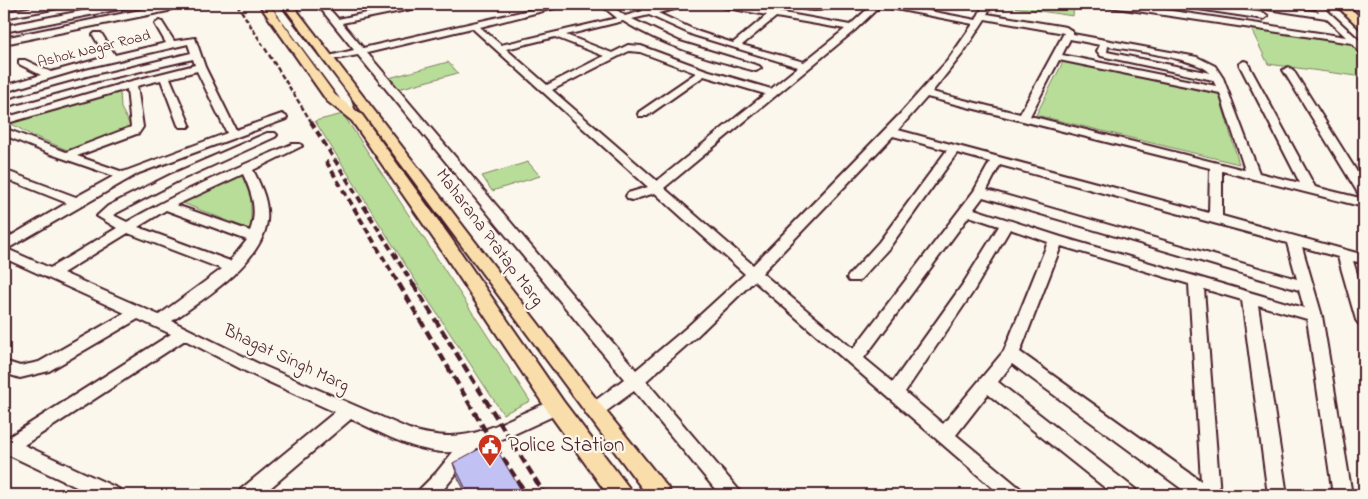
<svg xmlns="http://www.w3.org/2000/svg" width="1368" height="499" font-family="'Indie Flower',sans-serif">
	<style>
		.green { fill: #b7dd98; stroke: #807e62 }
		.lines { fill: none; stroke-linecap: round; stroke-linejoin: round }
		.minor-casing { stroke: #4a1f2b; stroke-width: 4 }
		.major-casing { stroke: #4a1f2b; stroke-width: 4 }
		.minor { fill: #fbf7ec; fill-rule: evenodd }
		.major { fill: #f9deab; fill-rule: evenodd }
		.rail-far2 { stroke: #4a1f2b; stroke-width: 2.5; stroke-dasharray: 5 2.5; stroke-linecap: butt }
		.rail-far1 { stroke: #4a1f2b; stroke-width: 4; stroke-dasharray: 7 4; stroke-linecap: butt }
		.rail { stroke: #4a1f2b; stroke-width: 4.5; stroke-dasharray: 9 4.5; stroke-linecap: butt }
		.wall { fill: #a7a6d2; stroke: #4a1f2b }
		.building { fill: #c2c1f4; stroke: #4a1f2b }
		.labels { text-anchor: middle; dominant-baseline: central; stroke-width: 4.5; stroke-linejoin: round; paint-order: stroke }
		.far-street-label { font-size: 15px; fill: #4a1f2b; stroke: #fbf7ec }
		.street-label { font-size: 18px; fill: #4a1f2b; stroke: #fbf7ec }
		.near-poi-label { font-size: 21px; fill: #4a1f2b; stroke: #fbf7ec; text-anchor: start }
	</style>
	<rect width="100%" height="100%" fill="#fbf7ec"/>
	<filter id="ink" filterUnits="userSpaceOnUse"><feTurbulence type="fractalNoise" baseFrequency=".02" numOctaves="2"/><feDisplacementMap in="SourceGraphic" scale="10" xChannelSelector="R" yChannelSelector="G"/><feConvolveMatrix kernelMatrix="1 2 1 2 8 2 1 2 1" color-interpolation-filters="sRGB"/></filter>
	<g filter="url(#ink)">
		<path class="green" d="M1000 4H1074L1073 16 1000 5Z
			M1251 29 1355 42 1364 55V77L1268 64Z
			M448 62 458 73 398 89 389 78Z
			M1063 62 1219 94 1239 164 1036 115Z
			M120 91 121 108 132 129 72 152 29 134 10 123Z
			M343 114 530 401 503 414 415 280 315 121Z
			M528 162 540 176 492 191 482 176Z
			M241 173 251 198V230L180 202Z"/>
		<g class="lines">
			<defs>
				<path id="minor" d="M51 4H68L64 7 4 18V12Z
					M118 4H134L130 7 4 32V26Z
					M169 4H178L168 11 4 44V38Z
					M270 4H278L350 98 355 111 354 113H346L341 100Z
					M317 4H325L338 19 410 4H425L421 7 342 23 363 48 556 4H570L480 27 501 45 617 18 600 4H609L625 16 643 11 633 4H642L652 9 675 4H689L688 6 658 13 699 32 733 43 767 15 722 7 718 4H734L850 25 873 4H893L976 20 984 4H992L987 14 1066 27 1072 31 1073 34 1197 57 1215 66 1223 78 1259 173 1300 183 1239 64 1244 61 1247 62 1315 187 1364 199V207L1222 171V216L1364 255V263L1353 261 1364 296V325L1359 324 1356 320 1338 257 1302 247 1322 316 1352 495H1333L1307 319 1258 305 1287 495H1268L1242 300 1204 289 1220 495H1190L1012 364 998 382 1135 489 1138 495H1114L988 394 956 435 1021 489 1024 495H1001L754 281 697 336 646 381 738 489 741 495H720L634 391 600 416 594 418 588 416 585 411 588 406 624 379 358 55 325 61V57L354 50ZM880 6 973 24 948 60 900 114 753 265 664 188 855 30ZM649 15 693 35 798 67 771 89 706 70 641 46 628 45 612 53 566 35 623 21C663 46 710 59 756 71L761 68 759 66 680 42 632 19ZM776 17 845 29 804 62 742 45ZM985 19 1064 33 1020 114 932 92 963 53ZM472 28 648 187 628 193 626 196 628 199 632 200 655 193 745 274 686 328 636 370 367 53ZM555 37 604 56 547 85 506 49ZM1070 39 1100 45 1097 51 1101 56 1213 80 1216 86 1062 55ZM1108 46C1127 50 1202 59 1210 73L1107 52ZM629 51 640 52 696 73 639 112 638 114 639 116H647L704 76 765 94 657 181 552 90ZM1059 60 1220 93 1245 170 1030 116ZM927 97 1210 168 1209 213 898 130ZM893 136 947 150 879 242 849 275 847 278 849 281H859L889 248 957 153 990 162 974 191 853 349 762 273ZM1000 165 1287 243 1297 279 987 190ZM983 197 1299 290 1304 308 1061 237 974 209ZM969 216 999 226 963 284 893 382 864 358ZM1010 229 1048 242 1004 351 943 424 905 392 973 292ZM1061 246 1189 284 1201 481 1020 352Z
					M793 4H833C824 13 803 11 793 4Z
					M1106 4H1125L1346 37 1326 18 1254 7 1250 4H1269L1319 12 1311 4H1320L1358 39 1364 46V55L1361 54 1352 43 1110 7Z
					M1181 4H1200L1264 13 1268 16 1264 19 1185 7Z
					M159 21 162 22 174 41 195 38 205 67 236 130 282 114 287 117 286 119 139 173 7 249 50 268 117 228 97 216 108 206 170 175 267 133H275L277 135 275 137 178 181 113 215 127 222C180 191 236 168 292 144H300L302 146 253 170C261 186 269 202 267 221 262 262 204 299 172 321L259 364 409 429C475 450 498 419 556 400L562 402 565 407 562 412 510 436 477 448 439 495H417L420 489 436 473 453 452C417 454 382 433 351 419L262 495H239L241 489 335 412 247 372 185 340 24 445 119 489 121 495H93L9 455 4 457V437L7 438 171 334 138 319 49 371 20 378 4 373V361L20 366 39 362 125 313 4 258V240L67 203 4 178V170L76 197 114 176 45 152 4 135V128L66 152 131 127 127 89 4 124V118L128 82 195 65 193 59 98 81 4 107V101L91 77 191 53 188 44 85 68 4 92V86L41 75 19 64V60H25L51 72 106 57 93 35 95 33H101L115 55 166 43 155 24ZM197 71 227 133 123 172 77 156 139 133 143 127 137 86 161 80 178 125 180 127H188L190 125 170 78ZM243 174C252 193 258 211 250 231L176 205ZM166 210 247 240 230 261 138 227ZM128 233 222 269 159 315 63 273Z
					M1288 67 1293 70 1364 183V197L1358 193 1283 70Z"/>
				<path id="major" d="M259 4H269L335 95 362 115 450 237 563 401 629 488 632 495H608L549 413 438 245 352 121 327 101Z
					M282 4H292L601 405 668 488 671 495H647Z
					M1335 4H1346L1364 21V29L1360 28Z"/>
			</defs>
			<use href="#minor" class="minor-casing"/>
			<use href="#major" class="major-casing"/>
			<use href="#minor" class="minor"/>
			<use href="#major" class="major"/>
			<path class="rail-far2" d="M237 4 312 123"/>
			<path class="rail-far1" d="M311 122 414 286
				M326 161 400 286"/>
			<path class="rail" d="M399 284 489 437 527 495
				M413 284 545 495"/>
		</g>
		<path class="wall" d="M453 463 524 495H467L458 478Z"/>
		<path class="building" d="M492 442 524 495H469L453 463Z"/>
	</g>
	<defs>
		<symbol id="civic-pin" viewBox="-11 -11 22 30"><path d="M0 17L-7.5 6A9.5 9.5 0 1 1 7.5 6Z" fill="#c8321e" stroke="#fbf7ec"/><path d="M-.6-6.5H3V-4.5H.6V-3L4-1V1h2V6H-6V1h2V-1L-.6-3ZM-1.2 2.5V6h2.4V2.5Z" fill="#fff"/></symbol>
	</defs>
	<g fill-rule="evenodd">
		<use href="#civic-pin" x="476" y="432" width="28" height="38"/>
	</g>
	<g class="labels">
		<g class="far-street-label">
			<text transform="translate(94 49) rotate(-14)">Ashok Nagar Road</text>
		</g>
		<g class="street-label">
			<text transform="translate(489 238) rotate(53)">Maharana Pratap Marg</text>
			<text transform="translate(286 359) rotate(25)">Bhagat Singh Marg</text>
		</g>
		<g class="near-poi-label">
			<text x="508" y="446">Police Station</text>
		</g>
	</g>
	<rect width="1368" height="499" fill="none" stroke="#fbf7ec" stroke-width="20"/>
	<rect x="10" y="10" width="1348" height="479" fill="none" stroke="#4a1f2b" stroke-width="2" filter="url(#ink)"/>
</svg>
